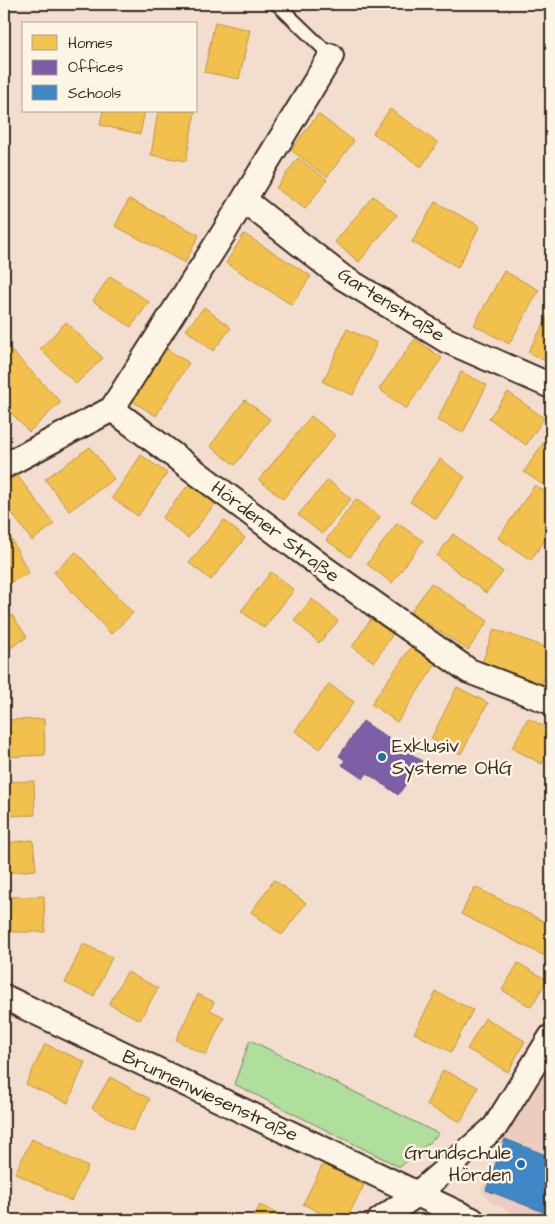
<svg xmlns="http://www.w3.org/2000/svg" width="555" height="1224" font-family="'Architects Daughter',sans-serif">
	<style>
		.built { fill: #edccc0 }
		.green { fill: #afde9d; stroke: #75845e }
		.homes { fill: #f2c14e; stroke: #bb9440 }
		.offices { fill: #7b5ea7; stroke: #684e7e }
		.schools { fill: #3f88c5; stroke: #3e6c93 }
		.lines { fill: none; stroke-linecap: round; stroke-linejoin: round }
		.lane-casing { stroke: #3b2a1e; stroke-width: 16 }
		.street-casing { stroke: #3b2a1e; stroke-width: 28 }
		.lane { stroke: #fcf5e5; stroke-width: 12 }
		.street { stroke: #fcf5e5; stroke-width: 24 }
		.poi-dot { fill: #1f6fb2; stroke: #fcf5e5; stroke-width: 2 }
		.labels { text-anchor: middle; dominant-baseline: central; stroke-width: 5; stroke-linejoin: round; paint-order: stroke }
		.street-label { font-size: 19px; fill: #3b2a1e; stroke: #fcf5e5 }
		.poi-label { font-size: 19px; fill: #3b2a1e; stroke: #fcf5e5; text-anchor: start }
	</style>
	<rect width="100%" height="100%" fill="#f3ddcf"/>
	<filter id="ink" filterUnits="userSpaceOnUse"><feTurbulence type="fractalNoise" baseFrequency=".02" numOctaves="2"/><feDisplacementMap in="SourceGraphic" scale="10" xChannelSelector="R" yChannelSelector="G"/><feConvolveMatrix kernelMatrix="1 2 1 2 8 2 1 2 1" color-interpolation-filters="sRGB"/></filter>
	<g filter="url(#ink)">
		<path class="built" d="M551 1055V1220H528L492 1203 481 1190 501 1137Z"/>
		<path class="green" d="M250 1040 439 1134 400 1167 234 1084Z"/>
		<path class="homes" d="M215 22 250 30 239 79 204 72Z
			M390 109 438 143 421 167 373 133Z
			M103 111H145L140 134 100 125Z
			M158 111H195L186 161 151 155Z
			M318 114 354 141 327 177 291 150Z
			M298 158 327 180 305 209 276 188Z
			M373 196 397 215 359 262 335 242Z
			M129 199 199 235 185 263 115 226Z
			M435 202 480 226 458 267 412 242Z
			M244 234 311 276 292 305 226 263Z
			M504 271 539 290 509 344 474 325Z
			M110 276 149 302 131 327 93 301Z
			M204 307 231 328 213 351 186 330Z
			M551 311V364L528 352Z
			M66 322 103 358 76 384 40 349Z
			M347 329 377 343 353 395 323 382Z
			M415 339 442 358 406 409 379 389Z
			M5 344 61 402 29 432 4 405Z
			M165 348 189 363 156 416 132 401Z
			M461 372 487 385 463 433 437 420Z
			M508 392 544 418 526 445 489 418Z
			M245 400 270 419 235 465 210 446Z
			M311 416 335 435 283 499 259 480Z
			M551 431V479L546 487 524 472Z
			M90 447 114 479 69 511 45 479Z
			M141 455 167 473 138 516 112 498Z
			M440 459 465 477 436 519 410 502Z
			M17 475 54 524 32 541 4 502V485Z
			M328 480 351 499 322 534 298 515Z
			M189 484 215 504 188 538 162 518Z
			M535 485 551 496V531L531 560 498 538Z
			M356 499 380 517 350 557 326 540Z
			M224 520 245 538 211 580 189 563Z
			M397 523 423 541 392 583 367 564Z
			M4 525 29 573 4 586Z
			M453 534 503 572 486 593 437 556Z
			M76 552 133 613 111 634 54 572Z
			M271 572 294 590 264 628 241 611Z
			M431 583 488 621 468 650 411 612Z
			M312 599 338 621 319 643 294 620Z
			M12 615 27 637 9 649 4 640V620Z
			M371 619 393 634 374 662 352 647Z
			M494 629 551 649V657L542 684 482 663Z
			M411 647 436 664 397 722 371 704Z
			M329 684 354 702 320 749 295 731Z
			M457 687 488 703 461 754 431 739Z
			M528 718 551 730V746L542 764 512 748Z
			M44 719 45 755 4 757V720Z
			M34 781 35 815 4 816V782Z
			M33 840 36 870 4 873V843Z
			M274 880 306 903 282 935 251 912Z
			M475 887 551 925V959L461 914Z
			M44 896 45 932H11L10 897Z
			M83 944 112 957 94 996 65 983Z
			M518 963 547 980 531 1007 502 990Z
			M127 972 158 988 140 1020 109 1004Z
			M436 992 473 1010 451 1052 414 1033Z
			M198 994 214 1002 210 1010 224 1017 206 1055 176 1040Z
			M485 1018 525 1041 508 1072 467 1049Z
			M45 1044 85 1062 68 1103 26 1084Z
			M443 1070 478 1087 461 1122 426 1105Z
			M110 1077 150 1099 132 1131 92 1108Z
			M32 1139 88 1167 71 1201 15 1173Z
			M323 1164 364 1185 346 1220H334L303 1204Z
			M260 1205 292 1220H252Z"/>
		<path class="offices" d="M363 721 422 761 398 795 367 773 363 779 342 765 345 760 339 756Z"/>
		<path class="schools" d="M505 1139 551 1157V1215L486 1190Z"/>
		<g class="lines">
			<defs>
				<path id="lane" d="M277 4 331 56"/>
				<path id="street" d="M244 200 342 277 446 340 551 386
					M112 409 223 234 331 56
					M4 466 112 409 325 569 469 671 551 702
					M4 997 472 1220
					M380 1220 417 1194 495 1127 551 1037"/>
			</defs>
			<use href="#lane" class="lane-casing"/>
			<use href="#street" class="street-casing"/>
			<use href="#lane" class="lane"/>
			<use href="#street" class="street"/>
		</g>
	</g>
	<g class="poi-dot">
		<circle cx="382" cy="757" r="5"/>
		<circle cx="521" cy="1164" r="5"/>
	</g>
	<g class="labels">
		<g class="street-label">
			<text transform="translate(391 305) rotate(32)">Gartenstraße</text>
			<text transform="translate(275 532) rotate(37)">Hördener Straße</text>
			<text transform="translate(210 1096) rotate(25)">Brunnenwiesenstraße</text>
		</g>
		<g class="poi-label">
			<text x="392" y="746">Exklusiv<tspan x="392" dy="22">Systeme OHG</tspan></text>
			<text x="511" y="1153" text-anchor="end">Grundschule<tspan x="511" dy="22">Hörden</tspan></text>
		</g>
	</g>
	<rect width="555" height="1224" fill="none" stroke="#fcf5e5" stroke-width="20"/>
	<rect x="10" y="10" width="535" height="1204" fill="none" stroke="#3b2a1e" stroke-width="2" filter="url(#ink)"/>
	<rect x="22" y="22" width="175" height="90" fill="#fcf5e5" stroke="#afa495"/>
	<rect x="32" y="35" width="25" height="15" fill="#f2c14e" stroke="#afa495"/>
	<text x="68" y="48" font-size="15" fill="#3b2a1e">Homes</text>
	<rect x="32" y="60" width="25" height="15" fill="#7b5ea7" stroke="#afa495"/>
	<text x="68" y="72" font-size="15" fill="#3b2a1e">Offices</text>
	<rect x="32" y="85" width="25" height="15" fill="#3f88c5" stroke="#afa495"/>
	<text x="68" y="98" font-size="15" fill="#3b2a1e">Schools</text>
</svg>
